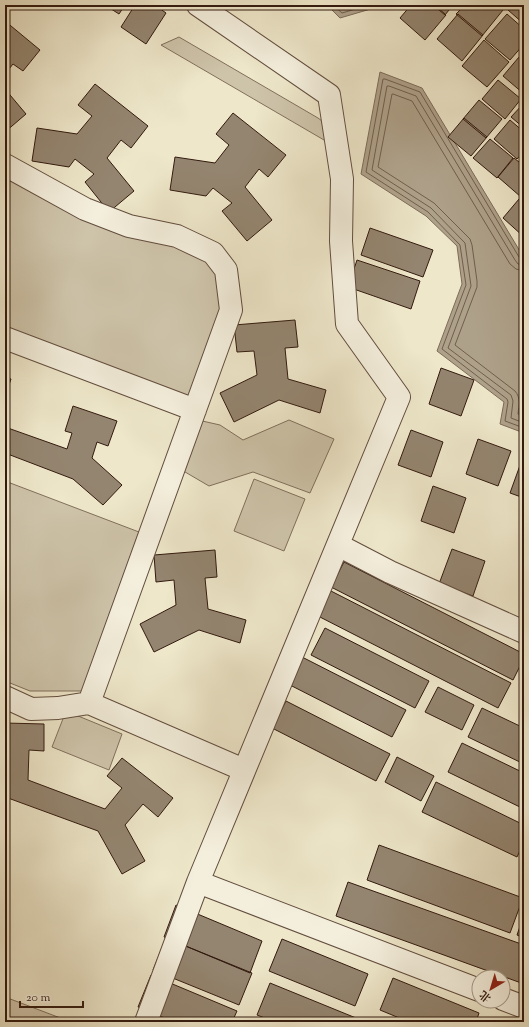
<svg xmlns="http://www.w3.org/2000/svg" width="529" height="1027" font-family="'Sorts Mill Goudy','Noto Serif SC',serif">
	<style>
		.green { fill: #cec4aa; stroke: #806f5c }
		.water { fill: #aea18a; stroke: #7d6b59 }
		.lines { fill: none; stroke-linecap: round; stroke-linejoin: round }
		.shore { stroke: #705e4c; stroke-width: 1 }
		.building { fill: #948570; stroke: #331a0f }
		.minor-casing { stroke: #624d3e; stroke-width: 24 }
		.minor { stroke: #f4efdd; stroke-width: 22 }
	</style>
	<rect width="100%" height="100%" fill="#eee7ca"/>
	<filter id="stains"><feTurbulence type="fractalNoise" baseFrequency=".005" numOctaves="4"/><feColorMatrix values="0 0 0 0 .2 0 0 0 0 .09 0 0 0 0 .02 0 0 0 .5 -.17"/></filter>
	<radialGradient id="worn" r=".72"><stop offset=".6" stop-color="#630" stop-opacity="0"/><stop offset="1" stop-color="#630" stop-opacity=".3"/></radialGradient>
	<path class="green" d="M179 37 318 118 326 124 329 132 324 140 161 45Z
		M5 174 195 252 214 264 225 308 190 401 5 329Z
		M198 420 220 425 243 440 289 420 334 439 310 493 253 472 209 486 180 469Z
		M254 479 305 499 284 551 234 531Z
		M5 481 139 532 82 691H30L5 681Z
		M66 711 122 734 109 770 52 747Z
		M5 997 71 1022H5Z"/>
	<path class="water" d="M327 5H374V8L340 18Z
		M380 72 422 88 524 258V433L500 424 504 402 437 351 462 284 457 246 426 216 361 174Z"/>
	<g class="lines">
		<path class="shore" d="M333 5 342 13 369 5
			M524 260 521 259 519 257 420 92 385 79H383L366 172 428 212 460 245 466 285 442 349 507 399 508 402 505 421 524 428
			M524 265 518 264 515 260 416 96 389 86H387L372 170 431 208 465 243 471 286 448 348 511 395 513 401 511 418 524 423
			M524 271 516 269 510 264 412 101 393 94H392L378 167 434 203 470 239 472 245 477 281V287L455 345 515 391C521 398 519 405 518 414L524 417"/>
	</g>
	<path class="building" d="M105 5H125L119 14Z
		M135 5H155L166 13 146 44 121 27Z
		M411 5H435L446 15 425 40 400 18Z
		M433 5H453L445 15Z
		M465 5H497L503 10 482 36 456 14Z
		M512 5H524V24L508 10Z
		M458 14 483 35 462 61 437 39Z
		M507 14 524 29V44L510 60 485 39Z
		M5 21 40 50 23 71 13 64 5 74Z
		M484 40 509 62 487 87 462 66Z
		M519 57 524 61V94L503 76Z
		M498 80 521 99 505 119 482 99Z
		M95 84 148 126 131 148 121 140 107 158 134 191 109 212 85 182 94 174 75 159 69 167 32 161 37 128 77 134 92 116 78 105Z
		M5 89 26 114 5 132Z
		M479 100 502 119 486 138 463 119Z
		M524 103V128L511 117Z
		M233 113 286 155 268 177 259 169 245 187 272 220 247 241 222 211 232 203 213 188 206 196 170 190 175 157 215 163 229 145 216 134Z
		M464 118 487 137 471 156 448 137Z
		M510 120 524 132V151L517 159 494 139Z
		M490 139 513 158 497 178 473 158Z
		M514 158 524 166V193L521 197 498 177Z
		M519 199 524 204V237L503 218Z
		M370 228 433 250 423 277 361 255Z
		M357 260 420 281 411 309 348 287Z
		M295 320 298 347 285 348 288 379 326 390 320 413 279 400 234 422 220 393 257 375 254 351 237 352 234 325Z
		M441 368 474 380 461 416 429 404Z
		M5 377 11 379 5 397Z
		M73 406 117 421 108 446 97 442 92 458 122 485 103 505 73 479 5 453V427L67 449 72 433 65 431Z
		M411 430 443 442 431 477 398 465Z
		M478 439 511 451 498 486 466 474Z
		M523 457 524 458V498L510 493Z
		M433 486 466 498 454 533 421 521Z
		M452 549 485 561 473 596 439 584Z
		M215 550 217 577 205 578 208 609 246 620 240 643 199 630 154 652 140 624 176 605 174 580 156 582 154 555Z
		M344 562 524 654V658L513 680 331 587Z
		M329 590 511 683 498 708 316 615Z
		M325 628 429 681 415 708 311 655Z
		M302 657 406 710 392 737 288 684Z
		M438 687 474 705 462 730 425 712Z
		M286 701 390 754 376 781 272 728Z
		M482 708 524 728V764L468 737Z
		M5 723 44 724V751L29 750 28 780 105 809 122 788 107 776 122 758 173 798 158 817 143 804 125 825 145 861 122 874 98 831 8 798 5 799Z
		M462 743 524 773V809L448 772Z
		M397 757 434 776 421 801 385 782Z
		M436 782 524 825V842L517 857 422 812Z
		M379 845 523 898 510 933 367 880Z
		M348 882 524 945V984L336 916Z
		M176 905 262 941 250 973 164 937Z
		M524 915V938L517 935Z
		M166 938 252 973 239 1005 153 970Z
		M282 939 368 974 355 1006 269 971Z
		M151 975 237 1011 232 1022H174L138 1007Z
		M393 978 479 1013 476 1022H409L380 1010Z
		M270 983 356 1018 354 1022H275L257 1015Z"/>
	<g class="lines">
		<defs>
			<path id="minor" d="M5 165 85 209 129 226 177 236 213 253 226 270 231 310 89 703
				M5 338 195 410
				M338 545 390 572 524 632
				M5 697 31 709 58 708 89 703 244 770
				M198 882 479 990
				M503 999 524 1007
				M146 1022 198 882 399 397 347 324 341 241 342 179 329 95 198 5"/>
		</defs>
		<use href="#minor" class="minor-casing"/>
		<use href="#minor" class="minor"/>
	</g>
	<rect width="529" height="1027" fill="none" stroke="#eee7ca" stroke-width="20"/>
	<rect x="6" y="6" width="517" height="1015" fill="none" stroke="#331a0f" stroke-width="2"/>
	<rect x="10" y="10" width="509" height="1007" fill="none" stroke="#331a0f"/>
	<g transform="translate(491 989) rotate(218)"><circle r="19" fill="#f4efdd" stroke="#a79a8b"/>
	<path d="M0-3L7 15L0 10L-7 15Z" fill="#8f2418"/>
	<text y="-6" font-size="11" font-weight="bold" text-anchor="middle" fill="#331a0f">北</text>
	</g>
	<path d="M20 1001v6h63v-6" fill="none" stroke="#331a0f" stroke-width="2"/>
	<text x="26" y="1001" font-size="12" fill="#331a0f" stroke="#f4efdd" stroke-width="3" paint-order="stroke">20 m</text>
	<rect width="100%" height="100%" filter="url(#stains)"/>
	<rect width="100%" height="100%" fill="url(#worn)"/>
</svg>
